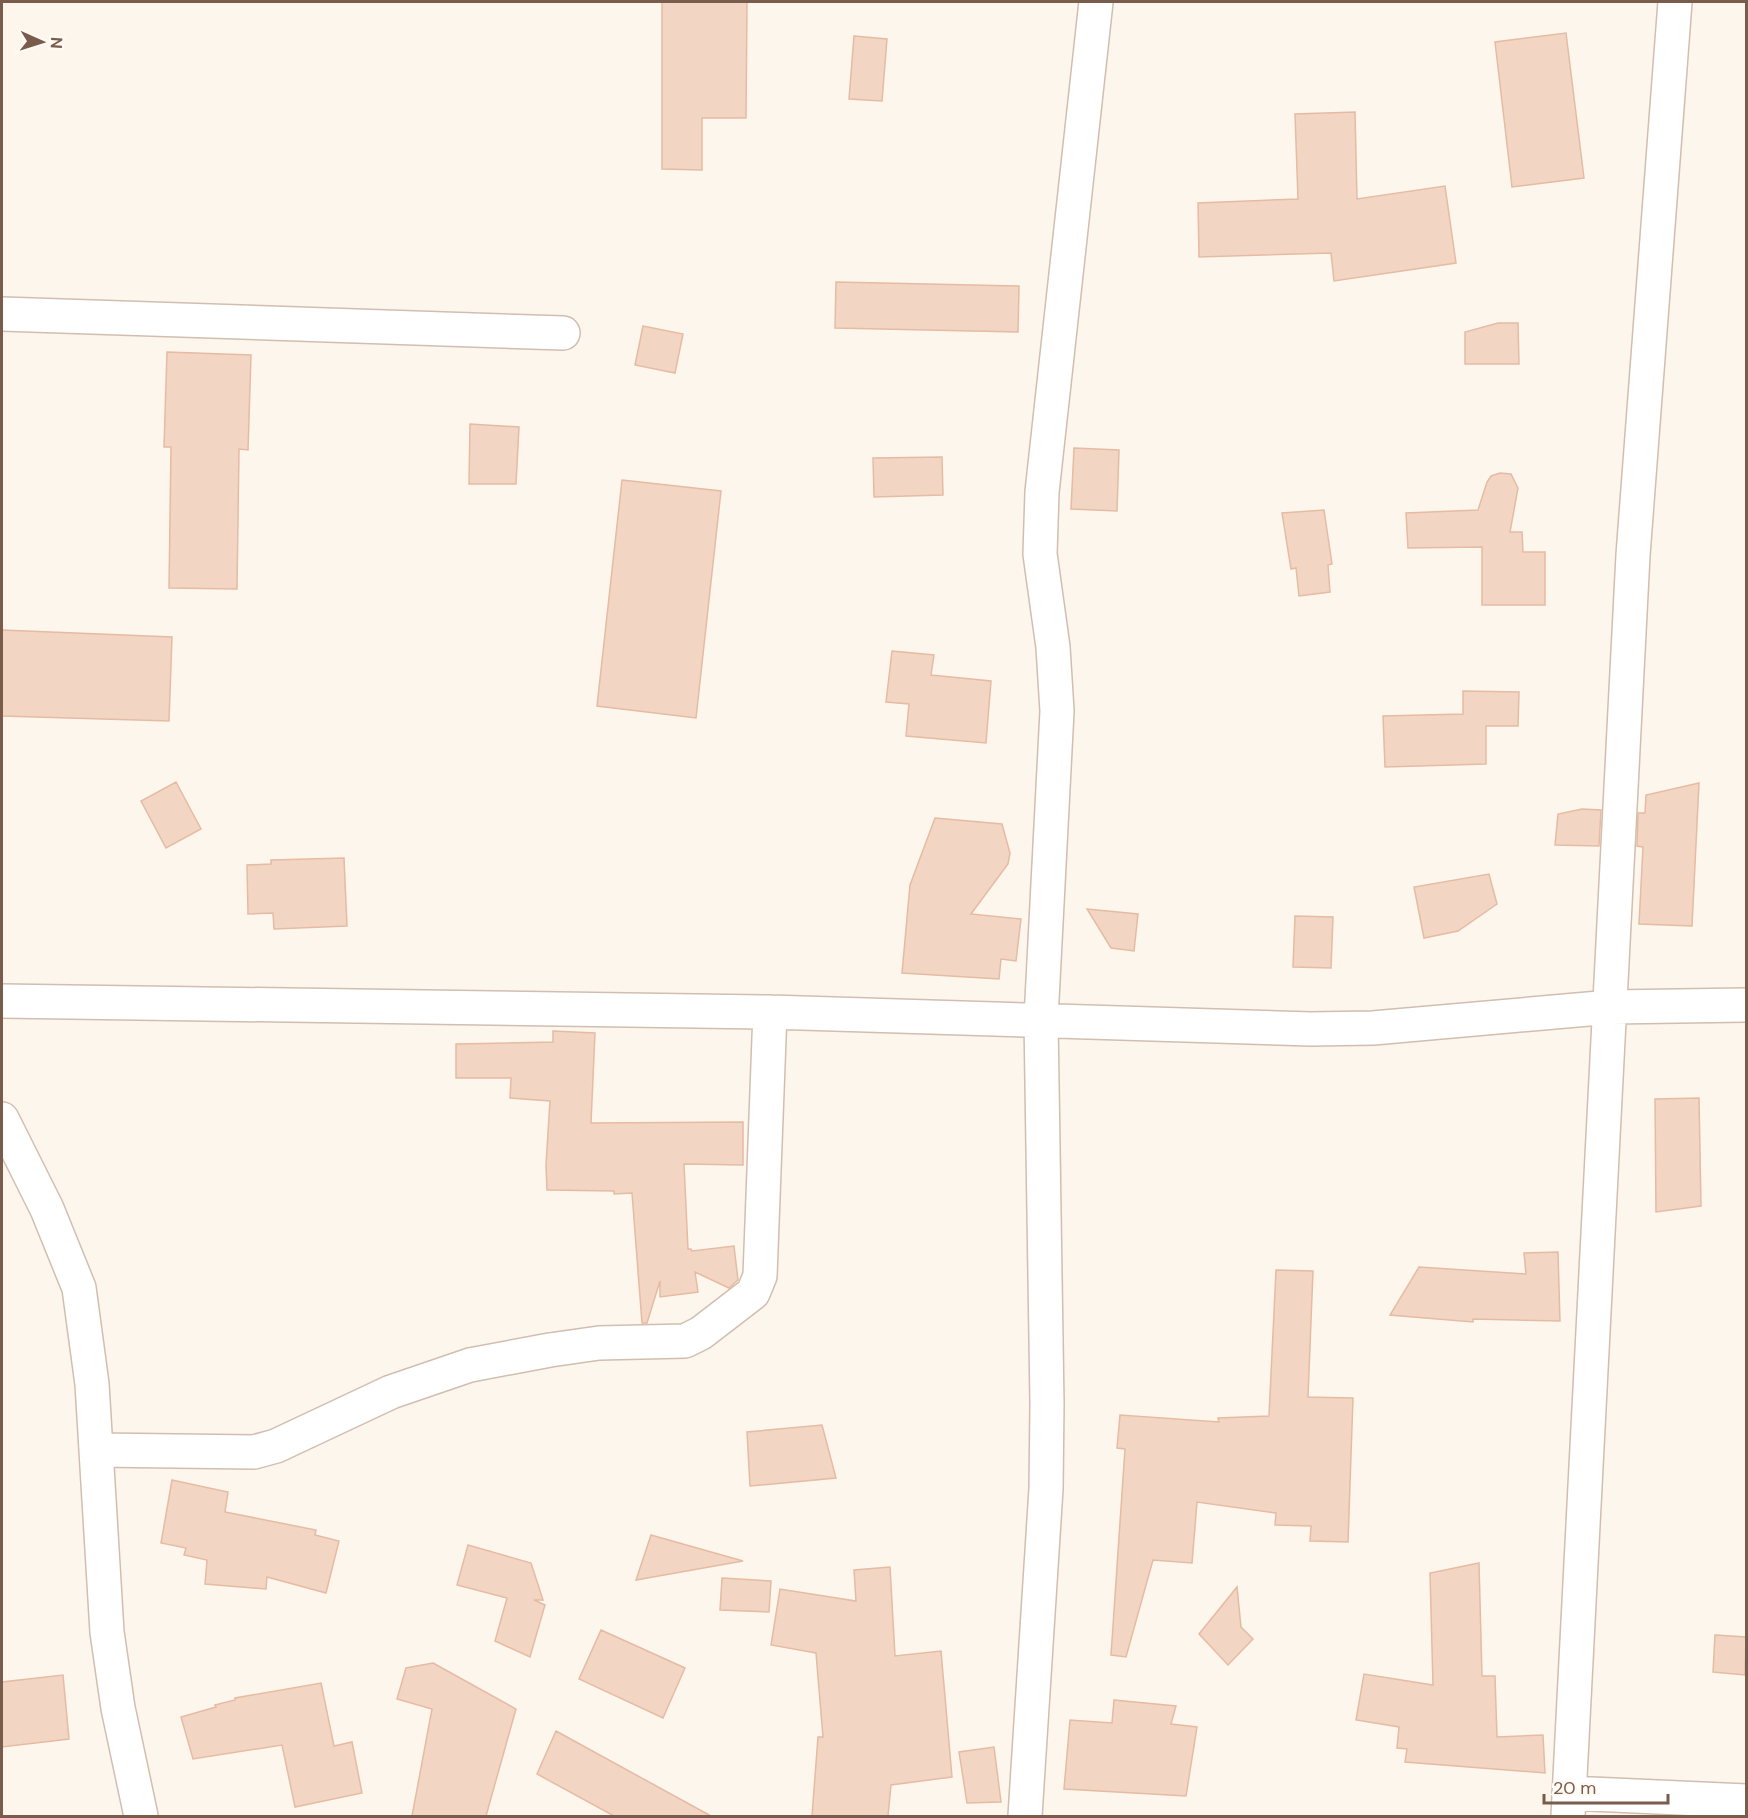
<svg xmlns="http://www.w3.org/2000/svg" width="1748" height="1818" font-family="'DM Sans',sans-serif">
	<style>
		.building { fill: #f3d5c3; stroke: #e6bba3; stroke-width: 1.5 }
		.lines { fill: none; stroke-linecap: round; stroke-linejoin: round }
		.street-casing { stroke: #d1beb0; stroke-width: 36 }
		.street { stroke: #fff; stroke-width: 33 }
	</style>
	<rect width="100%" height="100%" fill="#fdf6ec"/>
	<path class="building" d="M662 2H747L746 118H702V170L662 169Z
		M1566 33 1584 178 1512 187 1495 42Z
		M854 36 887 39 882 101 849 99Z
		M1355 112 1357 199 1445 186 1456 263 1334 281 1331 253 1199 257 1198 203 1298 199 1295 114Z
		M836 282 1019 286 1018 332 835 328Z
		M1498 323H1518L1519 364H1465V332Z
		M643 326 683 334 675 373 635 365Z
		M167 352 251 355 248 450 239 449 237 589 169 588 171 447H164Z
		M470 424 519 427 516 484H469Z
		M1074 448 1119 450 1117 511 1071 509Z
		M942 457 943 495 874 497 873 458Z
		M1500 473 1511 474 1518 488 1510 532H1522L1523 552H1545V605H1482V547L1408 548 1406 513 1478 510 1487 482 1491 476Z
		M622 480 721 491 696 718 597 706Z
		M1324 510 1332 564 1328 565 1330 592 1299 596 1296 568 1291 569 1282 513Z
		M2 630 172 637 169 721 2 716Z
		M892 651 934 655 931 675 991 681 986 743 906 736 909 704 886 702Z
		M1463 691 1519 692 1518 726H1486V764L1385 767 1383 716 1463 714Z
		M176 782 201 829 166 848 141 801Z
		M1699 783 1692 926 1639 924 1643 847 1637 846 1638 813H1645L1646 795Z
		M1582 809 1601 810 1599 846 1555 845 1558 814Z
		M935 818 1002 824 1010 853 1008 864 971 914 1021 919 1016 961 1001 959 999 979 902 973 910 885Z
		M344 858 347 926 274 929 273 913 248 914 247 865 271 864V860Z
		M1489 874 1497 904 1458 931 1424 938 1414 887Z
		M1087 909 1138 914 1134 951 1111 948Z
		M1295 916 1333 917 1331 968 1293 967Z
		M553 1031 595 1033 591 1123 743 1122V1165L684 1164 688 1249H691L692 1251 734 1246 738 1280 729 1288 695 1272 698 1292 660 1297V1281L647 1323H642L632 1193 614 1194V1191L547 1190 546 1165 550 1101 510 1098 511 1078H456V1044L553 1042Z
		M1699 1098 1701 1206 1656 1212 1655 1099Z
		M1558 1252 1560 1321 1473 1319V1322L1390 1315 1419 1267 1526 1274 1524 1253Z
		M1276 1270 1313 1271 1308 1397 1353 1398 1348 1542 1310 1541 1311 1526 1275 1525 1276 1513 1197 1502 1192 1563 1153 1560 1126 1657 1111 1655 1125 1449 1117 1448 1120 1415 1219 1422 1218 1418 1269 1416Z
		M822 1425 836 1478 750 1486 747 1432Z
		M172 1480 228 1492 225 1512 316 1530 315 1535 339 1541 326 1593 267 1577 266 1589 205 1584 207 1560 184 1555 186 1548 161 1543Z
		M651 1535 743 1561 636 1580Z
		M468 1545 531 1563 543 1600H534L545 1605 530 1657 495 1641 507 1598 457 1585Z
		M1479 1563 1482 1676H1495L1497 1737 1543 1735 1545 1773 1405 1762 1407 1749 1397 1748 1399 1727 1356 1720 1364 1674 1433 1685 1430 1573Z
		M890 1567 895 1656 941 1651 952 1777 891 1785 888 1816H812L818 1737H823L816 1653 771 1645 780 1589 856 1601 854 1570Z
		M722 1578 771 1581 769 1612 720 1610Z
		M1237 1587 1241 1627 1253 1639 1228 1665 1199 1634Z
		M601 1630 685 1668 663 1718 579 1679Z
		M1715 1635 1746 1637 1745 1675 1713 1672Z
		M433 1663 516 1709 486 1816H412L432 1709 397 1699 406 1668Z
		M63 1675 69 1739 2 1747V1682Z
		M321 1683 334 1746 352 1742 362 1793 295 1807 282 1745 193 1759 181 1717 216 1707 215 1705 235 1700V1698Z
		M1114 1700 1176 1706 1171 1724 1197 1727 1186 1796 1064 1789 1070 1720 1112 1723Z
		M556 1731 711 1816H614L537 1774Z
		M994 1747 1001 1802 967 1803 959 1752Z"/>
	<g class="lines">
		<defs>
			<path id="street" d="M2 314 563 333
				M2 1001 770 1012 1311 1029 1373 1028 1611 1007 1746 1005
				M2 1119 47 1209 79 1288 92 1384 107 1632 118 1708 141 1816
				M97 1450 254 1452 276 1446 391 1392 470 1365 550 1350 599 1343 685 1341 701 1333 753 1293 760 1276 770 1012
				M1569 1793 1746 1801
				M1025 1816 1046 1489 1047 1404 1041 1019 1057 711 1053 647 1040 554 1042 492 1096 2
				M1568 1816 1633 555 1675 2"/>
		</defs>
		<use href="#street" class="street-casing"/>
		<use href="#street" class="street"/>
	</g>
	<rect width="1748" height="1818" fill="none" stroke="#7a5c4d" stroke-width="6"/>
	<g transform="translate(42 42) rotate(93)" stroke="#fffaf3" stroke-width="4.5" paint-order="stroke">
	<path d="M0-4.5L10 22L0 15L-10 22Z" fill="#7a5c4d"/>
	<text y="-9" font-size="16" font-weight="bold" text-anchor="middle" fill="#7a5c4d">N</text>
	</g>
	<path d="M1544 1794v9h124v-9" fill="none" stroke="#7a5c4d" stroke-width="3"/>
	<text x="1553" y="1794" font-size="18" fill="#7a5c4d" stroke="#fffaf3" stroke-width="4.5" paint-order="stroke">20 m</text>
</svg>
